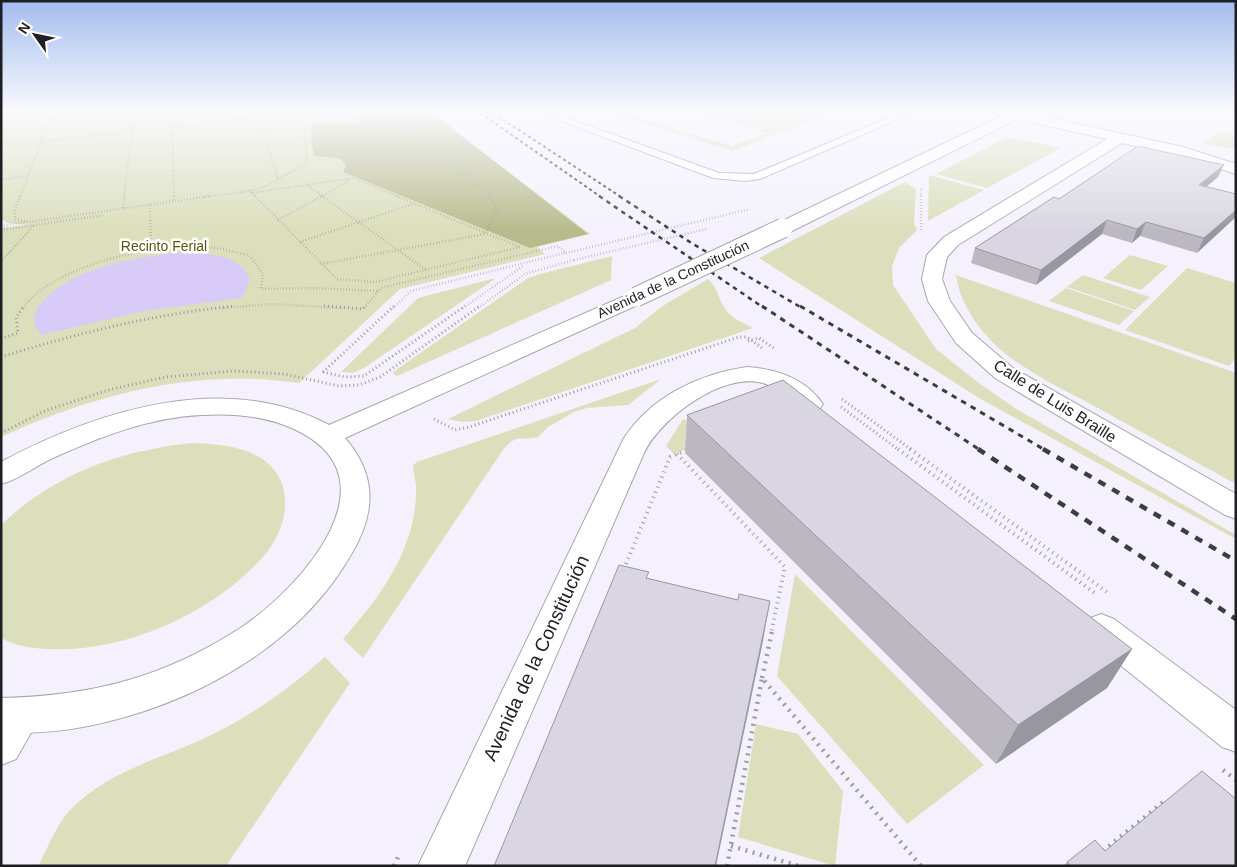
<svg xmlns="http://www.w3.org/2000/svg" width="1237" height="867" font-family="Arial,sans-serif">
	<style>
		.green { fill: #dbdfbb }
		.forest { fill: #b7bc8d }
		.water { fill: #d9cbf8 }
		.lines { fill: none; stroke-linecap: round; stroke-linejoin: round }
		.service-casing { stroke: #a9a5b0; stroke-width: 2 }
		.minor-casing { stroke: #a9a5b0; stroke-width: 2 }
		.tertiary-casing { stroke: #a9a5b0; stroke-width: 2 }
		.path-far4 { stroke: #9d9ba3; stroke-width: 2; stroke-dasharray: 0.5 2; stroke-linecap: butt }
		.path-far3 { stroke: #9d9ba3; stroke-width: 2.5; stroke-dasharray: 0.5 2.5; stroke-linecap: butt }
		.path-far2 { stroke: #9d9ba3; stroke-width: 3; stroke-dasharray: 1 3; stroke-linecap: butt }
		.path-far1 { stroke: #9d9ba3; stroke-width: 4; stroke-dasharray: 1 4.5; stroke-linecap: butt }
		.path { stroke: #9d9ba3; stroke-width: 4.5; stroke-dasharray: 2 5.5; stroke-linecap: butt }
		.service { fill: #fff; fill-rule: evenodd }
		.minor { fill: #fff; fill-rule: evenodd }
		.tertiary { fill: #fff; fill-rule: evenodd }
		.rail-far3 { stroke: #3d3c41; stroke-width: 2; stroke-dasharray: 3 3; stroke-linecap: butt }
		.rail-far2 { stroke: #3d3c41; stroke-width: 2.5; stroke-dasharray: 4.5 4.5; stroke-linecap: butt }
		.rail-far1 { stroke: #3d3c41; stroke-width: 3; stroke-dasharray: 5.5 5.5; stroke-linecap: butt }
		.rail { stroke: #3d3c41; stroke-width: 4.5; stroke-dasharray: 8 8; stroke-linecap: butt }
		.tertiary-bridge-casing { stroke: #a9a5b0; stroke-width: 21; stroke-linecap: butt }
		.path-bridge { stroke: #9d9ba3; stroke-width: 2.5; stroke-dasharray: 0.5 2.5; stroke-linecap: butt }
		.tertiary-bridge { stroke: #fff; stroke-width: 19 }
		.wall { fill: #bbb8c2 }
		.shaded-wall { fill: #98969e }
		.building { fill: #d9d6e1; stroke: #98969e }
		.labels { text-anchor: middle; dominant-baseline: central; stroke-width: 5; stroke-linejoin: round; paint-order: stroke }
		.far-park-label { font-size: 14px; fill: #54580a; stroke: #fff }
		.far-street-label { font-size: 14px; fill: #1f1e22; stroke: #fff }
		.street-label { font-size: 16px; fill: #1f1e22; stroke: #fff }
		.near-street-label { font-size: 19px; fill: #1f1e22; stroke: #fff }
	</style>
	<rect width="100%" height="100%" fill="#f4f1fc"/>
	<path class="green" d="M1 110H428L590 234 537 247 545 254 400 289 299 383C195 368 95 394 1 437V228L26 225 8 223 1 219Z
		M600 110H614L732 146 768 133 689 110H842L732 151Z
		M1219 131 1236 134V150L1203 143Z
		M1007 137 1061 148 987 188 936 174Z
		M929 175 984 190 928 221Z
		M905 182 916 189 914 224 917 230 899 248 892 266 893 285 936 349 980 384 1018 410 1236 535V539L979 398 759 258Z
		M1130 255 1168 266 1141 290 1103 278Z
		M612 256 611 280 397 376 394 374 393 372 528 278 540 274Z
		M1187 268 1236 283V357L1229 366 1125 330Z
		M956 275 1236 373V484C1189 458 1143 433 1096 407 1068 392 1037 377 1011 358 985 339 960 307 956 275Z
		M1083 275 1150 297 1135 310 1067 287Z
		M492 279H495L364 368 353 373 341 372 418 298Z
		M708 279C719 290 718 299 726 310 733 319 743 323 753 328L476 421 462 422 448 419 635 328 661 307Z
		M1066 288 1134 311 1119 325 1049 301Z
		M661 379 628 405 587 408 574 412 548 427 538 437C520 441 517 433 503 450L363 658 343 639C380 597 413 553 416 496 417 486 414 475 413 465L417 462Z
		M683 419 716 436 674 454 666 446Z
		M193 443C212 444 231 445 249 452 298 471 292 525 262 558 207 619 104 662 22 646 15 645 8 641 1 638V525C54 474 121 450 193 443Z
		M795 574 984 765 907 824 777 676Z
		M325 657 350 683 226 866H38C48 848 56 825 70 810 110 769 163 759 213 734 254 714 291 687 325 657Z
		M756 724 798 734 843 791 835 866 738 837Z"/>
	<path class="forest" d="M355 110H428L588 234 530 248 343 172 346 165 342 160 335 158 314 156 311 139 312 124 359 122Z"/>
	<path class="water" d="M179 253C203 253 241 253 250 280L242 298 144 311 41 335C39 332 36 328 35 325 32 316 37 307 43 301 74 267 136 257 179 253Z"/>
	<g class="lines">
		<defs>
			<path id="service" d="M532 110H545L719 173 754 174 907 110H919L760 179 745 181 713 178Z"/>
			<path id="minor" d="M988 110H1014L1183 147 1236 164V174L1179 156 1122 143 958 245 947 257 942 279 950 301 972 333 1013 368 1236 494V519L1225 515 995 378 956 343 928 301 922 279 927 255 944 237 1107 139 995 114Z
				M747 367C776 369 805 378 823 404L819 410C794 416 786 390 763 383 722 372 661 418 644 453L465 866H418L624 438C652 396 699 374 747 367Z
				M1101 614 1114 619 1236 710V752L1222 747 1088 639 1083 629 1088 619Z
				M20 699 34 704 40 717 16 759 1 765V711L6 704Z"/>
			<path id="tertiary" d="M1014 110H1032L1030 113 790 232 783 234 776 232 774 228 776 224Z
				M636 291 644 292 647 297 644 302 345 438C377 475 376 512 352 553 299 647 192 705 88 726 59 732 30 733 1 734V698C93 696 165 677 242 627 301 587 400 478 294 429 265 416 234 413 202 415 150 417 100 437 53 458 35 466 20 479 1 484V462C98 410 226 370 329 425Z"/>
		</defs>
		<use href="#service" class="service-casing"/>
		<use href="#minor" class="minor-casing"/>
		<use href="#tertiary" class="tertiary-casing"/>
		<path class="path-far4" d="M172 110 174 197
			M391 110 406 127 430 145 453 158 458 167 492 197
			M173 127 313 110
			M1 142H40L132 131
			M278 179 306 164 307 151 304 136 313 110
			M1 180 28 176
			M307 185 324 197
			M921 188V197
			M249 190 256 197
			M251 193 353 178 399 197
			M20 197 53 110
			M124 197 135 110
			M203 197C224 194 261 193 278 179L258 110
			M320 197 350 180"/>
		<path class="path-far3" d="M20 196 15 210V219L28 222 211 196
			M174 196V201
			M255 196 337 279 375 282 520 247
			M322 196 426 270
			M396 196 520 247
			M921 196V232
			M150 205 151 249
			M123 208 125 196
			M278 220 322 196
			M1 226 25 222
			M1 230 104 215
			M300 242 413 204
			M1 262 34 225
			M321 264 485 234 497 209 490 196
			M23 308C56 261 182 235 234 252 238 253 245 254 249 256 254 260 259 269 263 274L261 289 312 288 377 291
			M222 308 272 304 342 308
			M364 308 381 288 558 246 566 253
			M393 308 411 291 565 253
			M463 308 523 266
			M478 308 525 274 574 260"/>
		<path class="path-far2" d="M324 306 363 309 365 306
			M1 339 18 333 16 318 24 306
			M748 341 759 338 775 349
			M1 357C78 333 154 314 235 306
			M323 372 394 306
			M323 372 345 377 364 376 465 306
			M842 399 912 450
			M841 407 899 450
			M434 419 455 430 469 427 739 337H747L762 348
			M1 433 47 410 112 389 166 377 233 371 284 374 339 386 359 385 380 377 480 306
			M687 450 689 449"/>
		<path class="path-far1" d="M898 449 1096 594
			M910 449 1110 594
			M677 454 785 567 771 633
			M624 569 670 457 689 449"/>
		<path class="path" d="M762 678 772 631
			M1223 770 1236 780
			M731 846 799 866
			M1103 851 1166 800 1170 803
			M394 866 399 855
			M727 866 762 678 921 866"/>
		<use href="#service" class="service"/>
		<use href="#minor" class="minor"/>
		<use href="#tertiary" class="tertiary"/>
		<path class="rail-far3" d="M476 110 601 197
			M493 113 621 197"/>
		<path class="rail-far2" d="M599 196 764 308
			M619 196 693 244 802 308"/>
		<path class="rail-far1" d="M762 306 980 450
			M800 306 1045 450"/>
		<path class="rail" d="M978 449 1236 619
			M1043 449 1236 561"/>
		<defs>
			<path id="tertiary-bridge" d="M636 297 783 228"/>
		</defs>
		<use href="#tertiary-bridge" class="tertiary-bridge-casing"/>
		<path class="path-bridge" d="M566 253 750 209
			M574 260 707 229"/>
		<use href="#tertiary-bridge" class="tertiary-bridge"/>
	</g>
	<path class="wall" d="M1218 177 1206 187 1236 194 1197 253 1140 236 1132 243 1102 234 1036 285 971 263 975 248 1059 199Z
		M687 415 1132 649 1107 688 996 764 685 453Z
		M1105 851 1236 866H1064L1067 862Z"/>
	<path class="shaded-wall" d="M1224 165 1218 177 1193 198 1199 185Z
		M1236 210V217L1197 253 1204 238Z
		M1107 220 1102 234 1036 285 1041 270Z
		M1146 222 1140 236 1132 243 1137 229Z
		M770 601 763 641 716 866H715Z
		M1132 649 1107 688 996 764 1018 725Z"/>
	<path class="building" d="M1138 146 1224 165 1199 185 1236 194V210L1204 238 1146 222 1137 229 1107 220 1041 270 975 248 1054 197 1059 199Z
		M783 380 1132 649 1018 725 687 415Z
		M619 565 649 572 646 578 738 600 739 594 770 601 715 866H494Z
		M1202 771 1236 799V866H1071L1067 862 1095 840 1105 851Z"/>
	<linearGradient id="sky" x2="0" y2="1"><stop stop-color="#a2bdee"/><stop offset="0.48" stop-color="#faf9fe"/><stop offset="1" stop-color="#faf9fe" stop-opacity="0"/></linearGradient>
	<rect width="1237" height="231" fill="url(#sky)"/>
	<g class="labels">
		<g class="far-park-label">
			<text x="164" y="246">Recinto Ferial</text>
		</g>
		<g class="far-street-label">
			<text transform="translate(673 279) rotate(-25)">Avenida de la Constitución</text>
		</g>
		<g class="street-label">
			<text transform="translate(1055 401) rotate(32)">Calle de Luis Braille</text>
		</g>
		<g class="near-street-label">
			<text transform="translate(536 658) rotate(-65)">Avenida de la Constitución</text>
		</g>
	</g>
	<rect width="1237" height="867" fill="none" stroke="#1f1e22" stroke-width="5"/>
	<g transform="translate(35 35) rotate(303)" stroke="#ffffff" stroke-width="4" paint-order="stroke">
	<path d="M0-4L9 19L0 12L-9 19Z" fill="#1f1e22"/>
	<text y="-8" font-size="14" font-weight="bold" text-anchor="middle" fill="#1f1e22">N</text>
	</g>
</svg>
